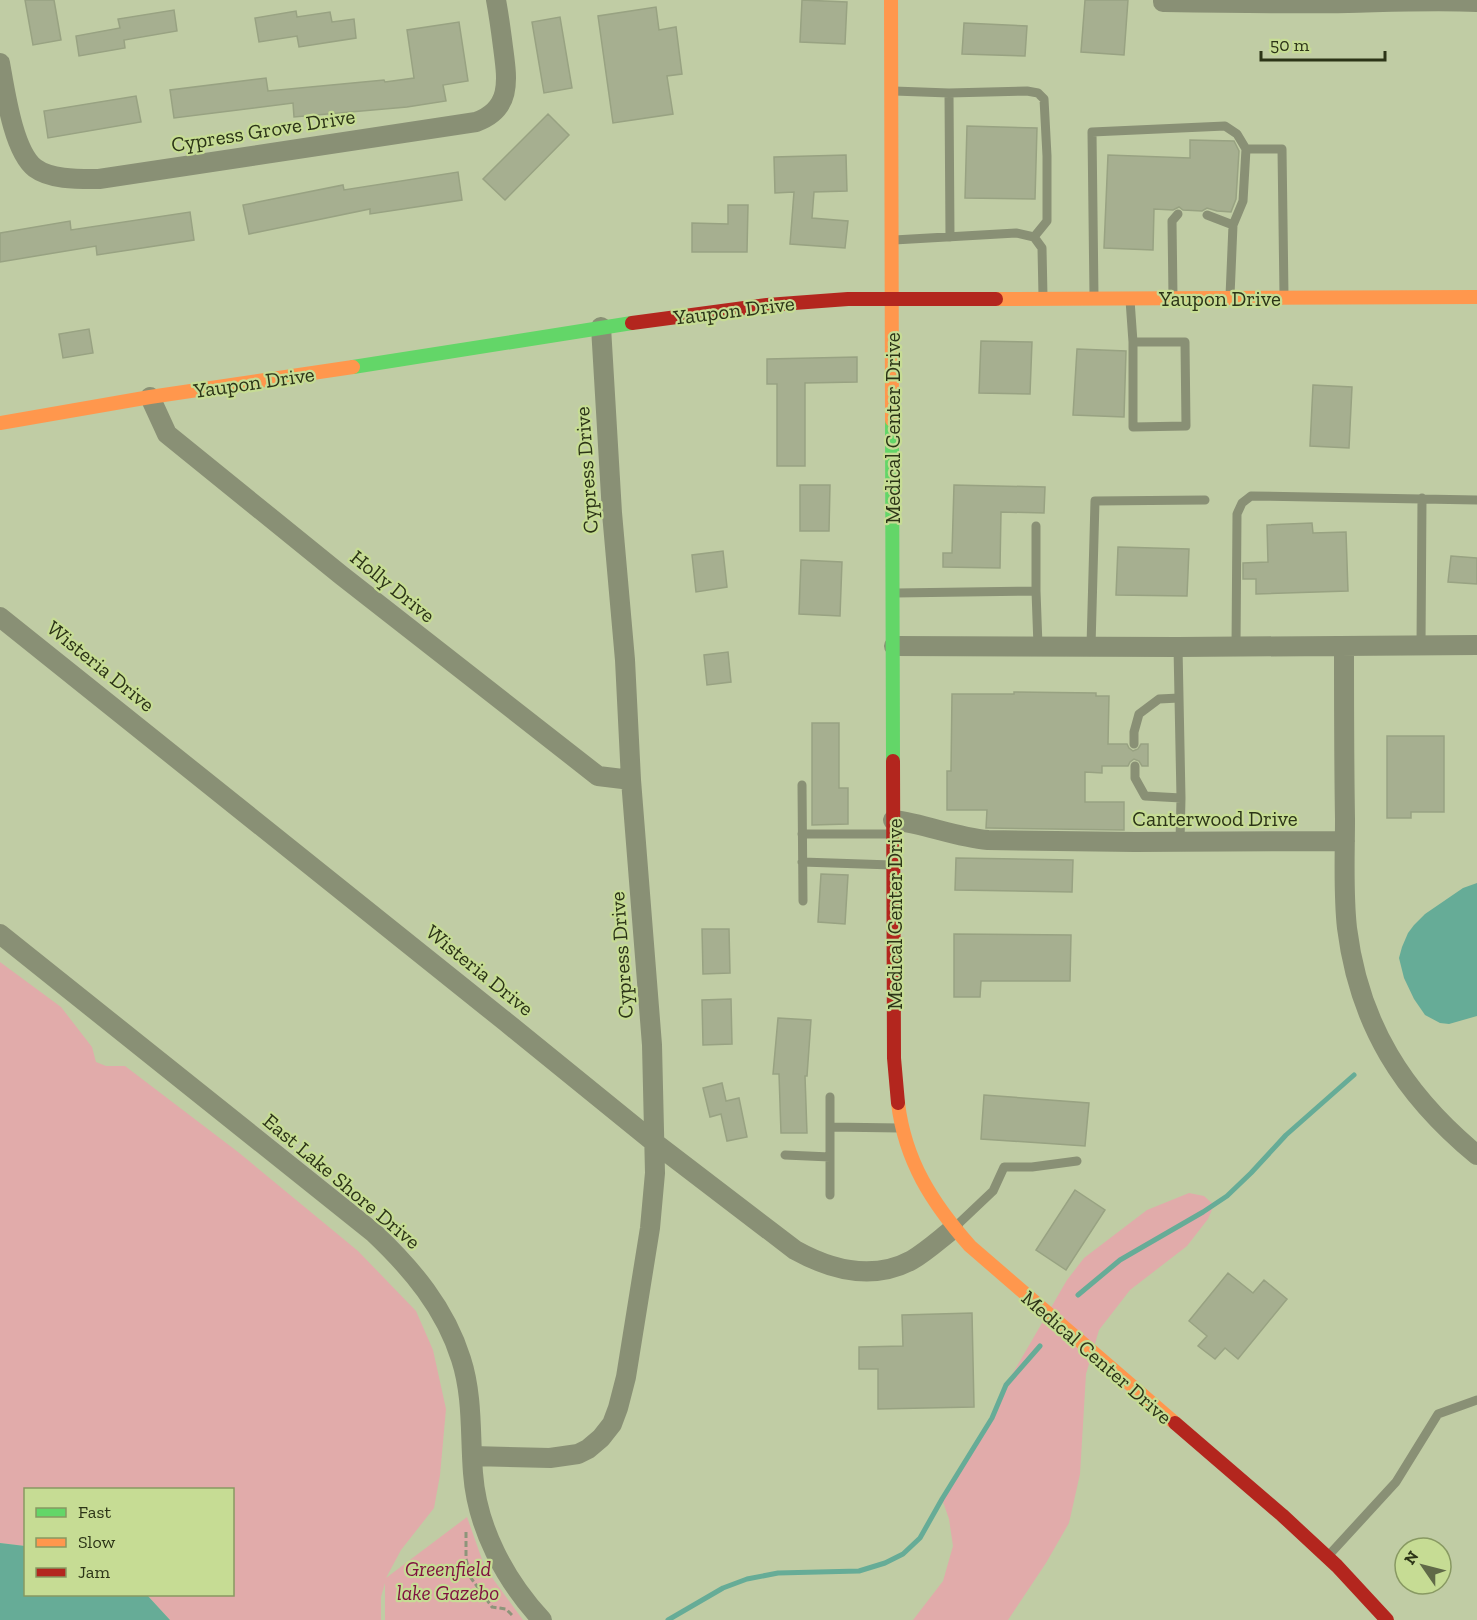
<svg xmlns="http://www.w3.org/2000/svg" width="1477" height="1620" font-family="'Zilla Slab',serif">
	<style>
		.green { fill: #e1abaa }
		.water { fill: #66ac97 }
		.lines { fill: none; stroke-linecap: round; stroke-linejoin: round }
		.stream { stroke: #66ac97; stroke-width: 5 }
		.building { fill: #a6af90; stroke: #98a282; stroke-width: 1.5 }
		.path { stroke: #8d957a; stroke-width: 3; stroke-dasharray: 6 3; stroke-linecap: butt }
		.lane { stroke: #899075; stroke-width: 9 }
		.street { stroke: #899075; stroke-width: 20 }
		.fast { stroke: #63d668; stroke-width: 14 }
		.slow { stroke: #ff974d; stroke-width: 14 }
		.jam { stroke: #b3261e; stroke-width: 14 }
		.labels { text-anchor: middle; dominant-baseline: central; stroke-width: 4.5; stroke-linejoin: round; paint-order: stroke }
		.street-label { font-size: 21px; fill: #2c3417; stroke: #c6dc94 }
		.park-label { font-size: 21px; font-style: italic; fill: #7f103f; stroke: #c6dc94 }
	</style>
	<rect width="100%" height="100%" fill="#c0cca4"/>
	<path class="green" d="M0 962 61 1007 92 1047 96 1062 106 1066H125L238 1152 358 1251 416 1311 433 1350 446 1409 440 1475 434 1508 401 1550 386 1578 467 1517 485 1568 523 1620H385V1583L381 1597V1620H170L147 1595 232 1594V1490H26L25 1546 0 1543Z
		M1189 1193 1204 1196 1214 1205 1208 1219 1187 1246 1130 1290 1099 1330 1086 1374 1080 1474 1069 1523 1046 1563 1008 1620H913L943 1581 953 1546 949 1519 942 1499 992 1418 1006 1385 1067 1280 1084 1258 1147 1210Z"/>
	<path class="water" d="M1477 883V1016L1449 1024 1440 1023 1425 1015 1414 999 1404 978 1399 958 1402 947 1408 933 1414 925 1425 914 1463 888Z
		M0 1543 25 1546 26 1594 147 1595 170 1620H0Z"/>
	<g class="lines">
		<path class="stream" d="M1078 1295 1120 1260 1203 1212 1227 1196 1251 1173 1286 1135 1354 1075
			M668 1620 723 1588 747 1579 778 1573 859 1571 885 1563 903 1554 920 1538 942 1499 992 1418 1006 1385 1040 1346"/>
	</g>
	<path class="building" d="M25 0H54L61 40 33 45Z
		M802 0 847 2 845 44 800 42Z
		M1085 0H1128L1124 55 1081 52Z
		M656 7 659 30 676 27 682 74 667 76 673 114 613 123 598 16Z
		M174 10 177 31 124 40 125 48 79 56 76 36 120 28 118 19Z
		M296 11 297 17 330 12 332 22 354 19 356 38 299 47 297 36 259 42 255 18Z
		M560 17 572 88 544 93 532 22Z
		M459 22 468 81 443 85 446 101 407 107 294 117 293 103 174 118 170 90 266 78 268 91 384 80 385 82 414 78 407 30Z
		M964 23 1027 26 1025 56 962 54Z
		M136 96 141 122 48 138 44 111Z
		M548 114 569 135 505 200 483 179Z
		M967 126 1037 128 1035 199 965 198Z
		M1190 140 1234 141 1239 151 1236 199 1231 212 1217 211 1207 208 1202 211 1183 210 1179 207 1173 210 1154 209 1153 250 1104 248 1108 155 1190 158Z
		M846 155 847 191 814 192 812 218 848 221 845 248 790 244 794 192 775 193 774 157Z
		M458 172 462 200 370 214V209L249 234 243 205 343 185 344 190Z
		M728 205H748L747 252H692V223L728 224Z
		M190 212 194 240 97 255 96 246 0 262V233L70 221 71 230Z
		M89 329 93 353 63 358 59 334Z
		M981 341 1032 342 1030 394 979 393Z
		M1077 349 1126 351 1124 417 1073 415Z
		M857 357V382L805 383V466H777V384H767V359Z
		M1313 385 1352 387 1349 448 1310 446Z
		M800 485H830L829 531H800Z
		M954 485 1045 487 1044 513 1001 512 1000 568 943 567V553H952Z
		M1312 523 1313 533 1346 532 1348 591 1256 594V579H1243V563L1268 562 1267 525Z
		M1118 547 1189 549 1187 596 1116 595Z
		M723 551 727 587 696 592 692 555Z
		M1451 556 1477 558V584L1448 582Z
		M801 560 842 562 840 616 799 614Z
		M728 652 731 682 707 685 704 655Z
		M1014 692 1096 693V696H1109L1108 744H1127L1129 748 1133 751 1138 749 1141 744H1148V766H1142L1139 761 1134 759 1130 762 1128 766H1102V773L1085 772V802H1124V830L989 828H986L987 810H947V771H951L952 694H1014Z
		M812 723H839V788H848V824L812 825Z
		M1387 736H1444V812H1411V818H1387Z
		M956 858 1073 860 1072 892 955 890Z
		M821 874 848 875 845 924 818 922Z
		M702 929H729L730 973 703 974Z
		M954 934 1071 935 1070 981H981L980 997H954Z
		M731 999 732 1044 703 1045 702 1000Z
		M778 1018 811 1020 807 1076H805L807 1133H781L779 1074H773Z
		M722 1083 726 1101 739 1098 747 1137 727 1141 721 1114 710 1117 703 1088Z
		M984 1095 1089 1103 1085 1146 981 1139Z
		M1075 1190 1105 1210 1066 1270 1036 1250Z
		M1228 1273 1253 1293 1264 1280 1287 1299 1238 1359 1225 1348 1215 1359 1198 1346 1207 1336 1189 1321Z
		M972 1313 974 1407 878 1409V1369H859V1347L903 1346 902 1315Z"/>
	<g class="lines">
		<path class="path" d="M466 1532V1559L471 1578 492 1607 506 1609 514 1617"/>
		<path class="lane" d="M894 91 949 93 950 237
			M949 93 1027 91 1038 93 1044 99 1047 156V221L1034 237
			M1246 149H1282L1284 295
			M1207 215 1233 225
			M894 240 1016 233 1034 237 1042 248 1043 296
			M1094 296 1092 132 1225 126 1237 134 1246 149 1243 201 1233 225 1230 296
			M1173 297 1172 221 1178 214
			M1130 300 1133 342V427L1186 426 1185 342H1133
			M1036 526V591
			M896 593 1036 591 1038 646
			M1091 646 1095 501 1205 500
			M1421 646 1422 498
			M1178 647 1181 798 1180 842
			M1236 647 1237 514 1242 503 1251 496 1477 500
			M1134 744V732L1139 714 1159 699 1179 698
			M1135 766V778L1145 796 1181 798
			M802 785 803 901
			M802 834H891
			M802 862 892 865
			M830 1097V1127
			M785 1155 830 1157V1127L900 1128
			M830 1157V1195
			M955 1227 993 1191 1004 1167H1032L1077 1161
			M1329 1555 1396 1482 1438 1414 1477 1400"/>
		<path class="street" d="M1163 0V2C1225 3 1286 4 1348 3 1391 2 1434 0 1477 2
			M0 63C5 90 13 151 35 168 51 180 80 179 99 179L476 122C513 109 507 78 503 47 501 31 499 16 496 0
			M150 397 167 434 341 575 598 776 631 780
			M0 617 506 1022 655 1143 795 1250C831 1270 873 1281 912 1260 927 1251 940 1239 953 1229
			M894 646 1178 647 1477 645
			M1344 646C1344 704 1344 761 1345 819 1345 855 1343 892 1347 928 1359 1024 1403 1094 1477 1155
			M893 820C926 824 955 837 988 840L1135 842 1345 841
			M0 934 374 1233C412 1269 445 1308 461 1359 473 1396 470 1435 473 1473 477 1528 505 1580 542 1620
			M472 1456 550 1458 578 1454 588 1449 601 1438 612 1424 618 1408 626 1377 650 1228 655 1173 652 1045 631 780 625 660 612 513 601 327"/>
		<path class="fast" d="M353 367 632 323
			M892 420 893 761"/>
		<path class="slow" d="M891 0 892 420
			M996 299 1477 297
			M0 423 150 397 353 367
			M898 1103C905 1161 932 1203 970 1246L1175 1423"/>
		<path class="jam" d="M632 323 767 305 848 299H996
			M893 761 894 1058 898 1103
			M1175 1423 1282 1515 1337 1566 1387 1620"/>
	</g>
	<g class="labels">
		<g class="street-label">
			<text transform="translate(263 130) rotate(-9)">Cypress Grove Drive</text>
			<text x="1220" y="298">Yaupon Drive</text>
			<text transform="translate(734 310) rotate(-7)">Yaupon Drive</text>
			<text transform="translate(254 382) rotate(-8)">Yaupon Drive</text>
			<text transform="translate(892 428) rotate(-90)">Medical Center Drive</text>
			<text transform="translate(586 470) rotate(-94)">Cypress Drive</text>
			<text transform="translate(393 586) rotate(39)">Holly Drive</text>
			<text transform="translate(101 666) rotate(39)">Wisteria Drive</text>
			<text x="1215" y="818">Canterwood Drive</text>
			<text transform="translate(894 914) rotate(-90)">Medical Center Drive</text>
			<text transform="translate(621 955) rotate(-94)">Cypress Drive</text>
			<text transform="translate(480 970) rotate(39)">Wisteria Drive</text>
			<text transform="translate(342 1181) rotate(40)">East Lake Shore Drive</text>
			<text transform="translate(1097 1357) rotate(41)">Medical Center Drive</text>
		</g>
		<g class="park-label">
			<text x="448" y="1568">Greenfield<tspan x="448" dy="24">lake Gazebo</tspan></text>
		</g>
	</g>
	<rect x="24" y="1488" width="210" height="108" fill="#c6dc94" stroke="#889962" stroke-width="1.5"/>
	<rect x="36" y="1508" width="30" height="9" fill="#63d668" stroke="#889962" stroke-width="1.5"/>
	<text x="78" y="1518" font-size="18" fill="#2c3417">Fast</text>
	<rect x="36" y="1538" width="30" height="9" fill="#ff974d" stroke="#889962" stroke-width="1.5"/>
	<text x="78" y="1548" font-size="18" fill="#2c3417">Slow</text>
	<rect x="36" y="1568" width="30" height="9" fill="#b3261e" stroke="#889962" stroke-width="1.5"/>
	<text x="78" y="1578" font-size="18" fill="#2c3417">Jam</text>
	<g transform="translate(1423 1566) rotate(305)"><circle r="28" fill="#c6dc94" stroke="#889962" stroke-width="1.5"/>
	<path d="M0-4.5L10 22L0 15L-10 22Z" fill="#606948"/>
	<text y="-9" font-size="16" font-weight="bold" text-anchor="middle" fill="#2c3417">N</text>
	</g>
	<path d="M1261 51v9h124v-9" fill="none" stroke="#2c3417" stroke-width="3"/>
	<text x="1270" y="51" font-size="18" fill="#2c3417" stroke="#c6dc94" stroke-width="4.5" paint-order="stroke">50 m</text>
</svg>
